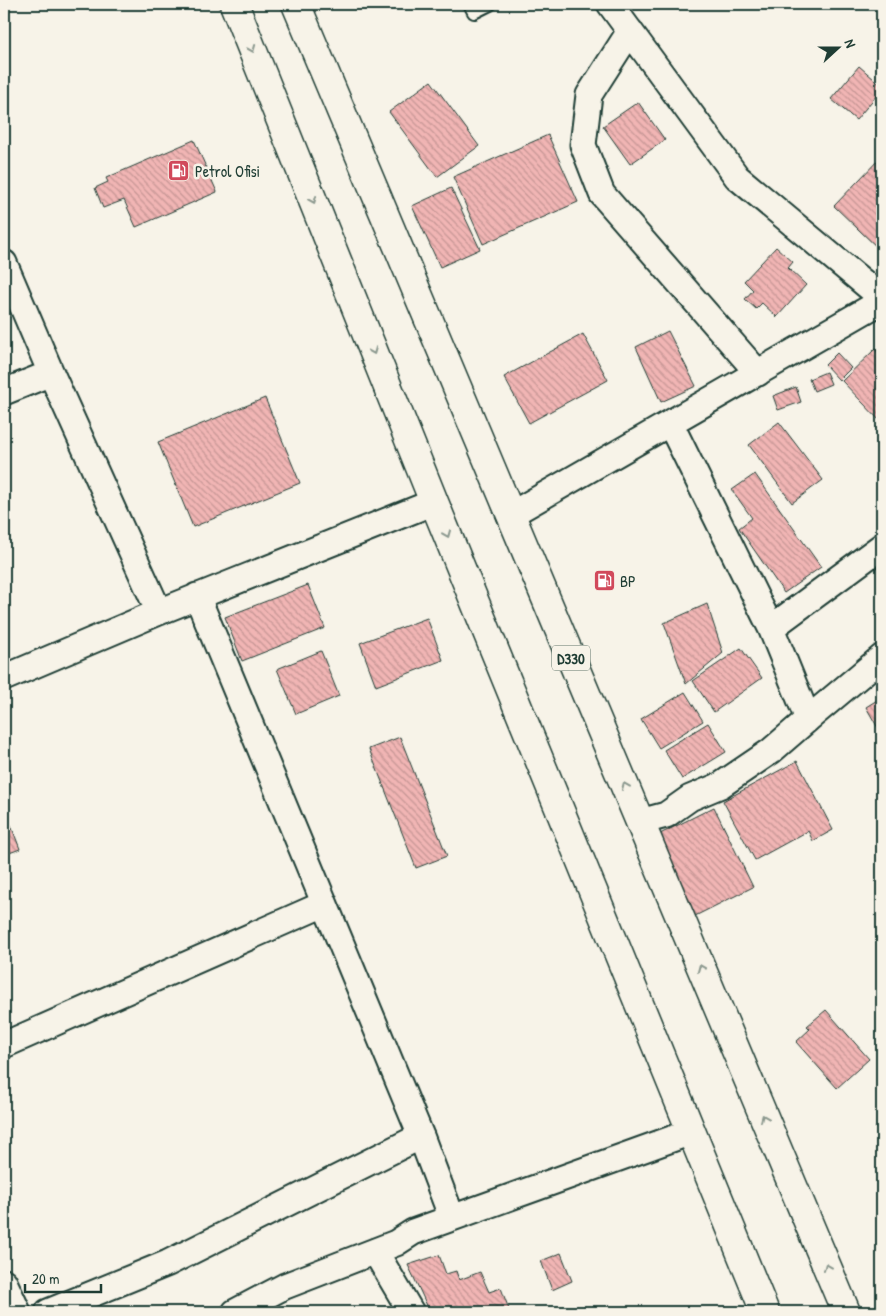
<svg xmlns="http://www.w3.org/2000/svg" width="886" height="1316" font-family="'Patrick Hand',sans-serif">
	<style>
		.building { fill: url(#building-back-hatch); stroke: #1f3d34 }
		.lines { fill: none; stroke-linecap: round; stroke-linejoin: round }
		.lane-casing { stroke: #1f3d34; stroke-width: 16 }
		.street-casing { stroke: #1f3d34; stroke-width: 29 }
		.primary-casing { stroke: #1f3d34; stroke-width: 31 }
		.lane { stroke: #f7f3e8; stroke-width: 12 }
		.street { stroke: #f7f3e8; stroke-width: 25 }
		.primary { stroke: #f7f3e8; stroke-width: 28 }
		.oneway { stroke: #8b988e }
		.labels { text-anchor: middle; dominant-baseline: central; stroke-width: 5; stroke-linejoin: round; paint-order: stroke }
		.shield { fill: #f7f3e8; stroke: #60746a; stroke-width: 1 }
		.shield-label { font-size: 15px; font-weight: bold; fill: #1f3d34 }
		.poi-label { font-size: 16px; fill: #1f3d34; stroke: #f7f3e8; text-anchor: start }
	</style>
	<defs>
		<pattern id="building-back-hatch" width="6" height="6" patternUnits="userSpaceOnUse" patternTransform="scale(1.25)"><rect width="6" height="6" fill="#f1b5b4"/><path d="M-1 5l2 2M0 0l6 6M5-1l2 2" fill="none" stroke="#c39493"/></pattern>
	</defs>
	<rect width="100%" height="100%" fill="#f7f3e8"/>
	<filter id="ink" filterUnits="userSpaceOnUse"><feTurbulence type="fractalNoise" baseFrequency=".02" numOctaves="2"/><feDisplacementMap in="SourceGraphic" scale="10" xChannelSelector="R" yChannelSelector="G"/><feConvolveMatrix kernelMatrix="1 2 1 2 8 2 1 2 1" color-interpolation-filters="sRGB"/></filter>
	<g filter="url(#ink)">
		<path class="building" d="M859 66 882 86V89L856 120 831 99Z
			M431 81 479 146 437 177 389 112Z
			M638 102 665 140 630 164 603 126Z
			M548 135 578 202 483 244 453 177Z
			M194 140 217 192 136 227 124 200 103 208 95 188 108 182 106 178Z
			M882 156V252L834 206Z
			M451 188 480 249 440 267 412 206Z
			M776 247 793 262 788 268 806 285 777 317 762 303 756 309 745 299 753 290 744 281Z
			M668 331 696 386 661 402 636 347Z
			M583 334 608 380 529 423 504 377Z
			M875 349 882 357V423L842 381Z
			M837 353 851 368 839 380 825 365Z
			M826 372 831 384 814 391 809 379Z
			M796 387 801 402 778 410 773 396Z
			M265 398 300 483 193 527 158 442Z
			M779 422 823 480 792 503 749 445Z
			M755 474 821 567 784 593 739 528 752 518 732 490Z
			M308 585 325 628 242 661 225 617Z
			M707 604 723 653 686 684 664 623Z
			M427 618 443 660 376 686 360 643Z
			M741 648 762 678 714 712 693 681Z
			M321 651 339 696 296 714 277 669Z
			M685 692 703 721 659 748 641 719Z
			M882 697V735L866 707Z
			M708 723 726 752 682 779 664 750Z
			M400 737 447 856 416 868 369 749Z
			M797 761 833 830 813 841 808 831 755 860 723 801Z
			M4 807 20 849 4 855Z
			M714 807 753 887 695 916 656 836Z
			M826 1010 869 1059 837 1088 796 1042 810 1029 807 1026Z
			M882 1122V1137L875 1128Z
			M561 1253 572 1281 552 1290 541 1261Z
			M439 1255 446 1274 456 1271 459 1280 480 1272 489 1292 501 1288 510 1312H430L408 1265Z"/>
		<g class="lines">
			<defs>
				<path id="lane" d="M470 4 474 12 490 4"/>
				<path id="street" d="M610 4 737 177 882 298
					M630 31 589 95 583 145 602 194 758 373
					M4 263 51 373 159 612
					M4 392 51 373
					M510 515 882 301
					M197 596 421 1136 452 1218
					M771 628 882 546
					M4 678 159 612 434 502
					M808 719 882 657
					M640 822 666 815 690 798 721 785 771 751 808 719 771 628 670 423
					M4 1045 324 904
					M375 1251 411 1312
					M4 1282 18 1312
					M48 1312 168 1263 421 1136
					M235 1312 285 1286 396 1243 413 1232 691 1132"/>
				<path id="primary" d="M234 4 434 502 765 1312
					M296 4 846 1312"/>
			</defs>
			<use href="#lane" class="lane-casing"/>
			<use href="#street" class="street-casing"/>
			<use href="#primary" class="primary-casing"/>
			<use href="#lane" class="lane"/>
			<use href="#street" class="street"/>
			<use href="#primary" class="primary"/>
		</g>
		<defs><path id="oneway-chevron" d="M-2-3.5L2.5 0L-2 3.5" fill="none" stroke-width="1.6" stroke-linecap="round" stroke-linejoin="round" transform="scale(1.25)"/></defs>
		<g class="oneway">
			<use href="#oneway-chevron" transform="translate(252 49) rotate(68)"/>
			<use href="#oneway-chevron" transform="translate(313 200) rotate(68)"/>
			<use href="#oneway-chevron" transform="translate(373 351) rotate(68)"/>
			<use href="#oneway-chevron" transform="translate(447 534) rotate(68)"/>
			<use href="#oneway-chevron" transform="translate(625 786) rotate(-113)"/>
			<use href="#oneway-chevron" transform="translate(701 968) rotate(-113)"/>
			<use href="#oneway-chevron" transform="translate(764 1118) rotate(-113)"/>
			<use href="#oneway-chevron" transform="translate(827 1267) rotate(-113)"/>
		</g>
	</g>
	<defs>
		<symbol id="fuel-square" viewBox="-11 -11 22 22"><rect x="-9" y="-9" width="18" height="18" rx="4" fill="#d1495b" stroke="#f7f3e8"/><path d="M-5.5-6h7V0h2V4h1.3V-2.5L3-4.5l.8-.8L6-3V5H2.5V1h-1V6h-7ZM-4.2-4.7v3.2H.2V-4.7Z" fill="#fff"/></symbol>
	</defs>
	<g fill-rule="evenodd">
		<use href="#fuel-square" x="166" y="158" width="25" height="25"/>
		<use href="#fuel-square" x="592" y="568" width="25" height="25"/>
	</g>
	<g class="labels">
		<rect class="shield" x="552" y="645.5" width="38" height="25" rx="4"/>
		<g class="shield-label">
			<text x="571" y="658">D330</text>
		</g>
		<g class="poi-label">
			<text x="195" y="171">Petrol Ofisi</text>
			<text x="620" y="581">BP</text>
		</g>
	</g>
	<rect width="886" height="1316" fill="none" stroke="#f7f3e8" stroke-width="20"/>
	<rect x="10" y="10" width="866" height="1296" fill="none" stroke="#1f3d34" stroke-width="2" filter="url(#ink)"/>
	<g transform="translate(838 48) rotate(69)" stroke="#f7f3e8" stroke-width="4" paint-order="stroke">
	<path d="M0-4L9 19L0 12L-9 19Z" fill="#1f3d34"/>
	<text y="-8" font-size="14" font-weight="bold" text-anchor="middle" fill="#1f3d34">N</text>
	</g>
	<path d="M25 1284v8h76v-8" fill="none" stroke="#1f3d34" stroke-width="2.5"/>
	<text x="32" y="1284" font-size="15" fill="#1f3d34" stroke="#f7f3e8" stroke-width="4" paint-order="stroke">20 m</text>
</svg>
